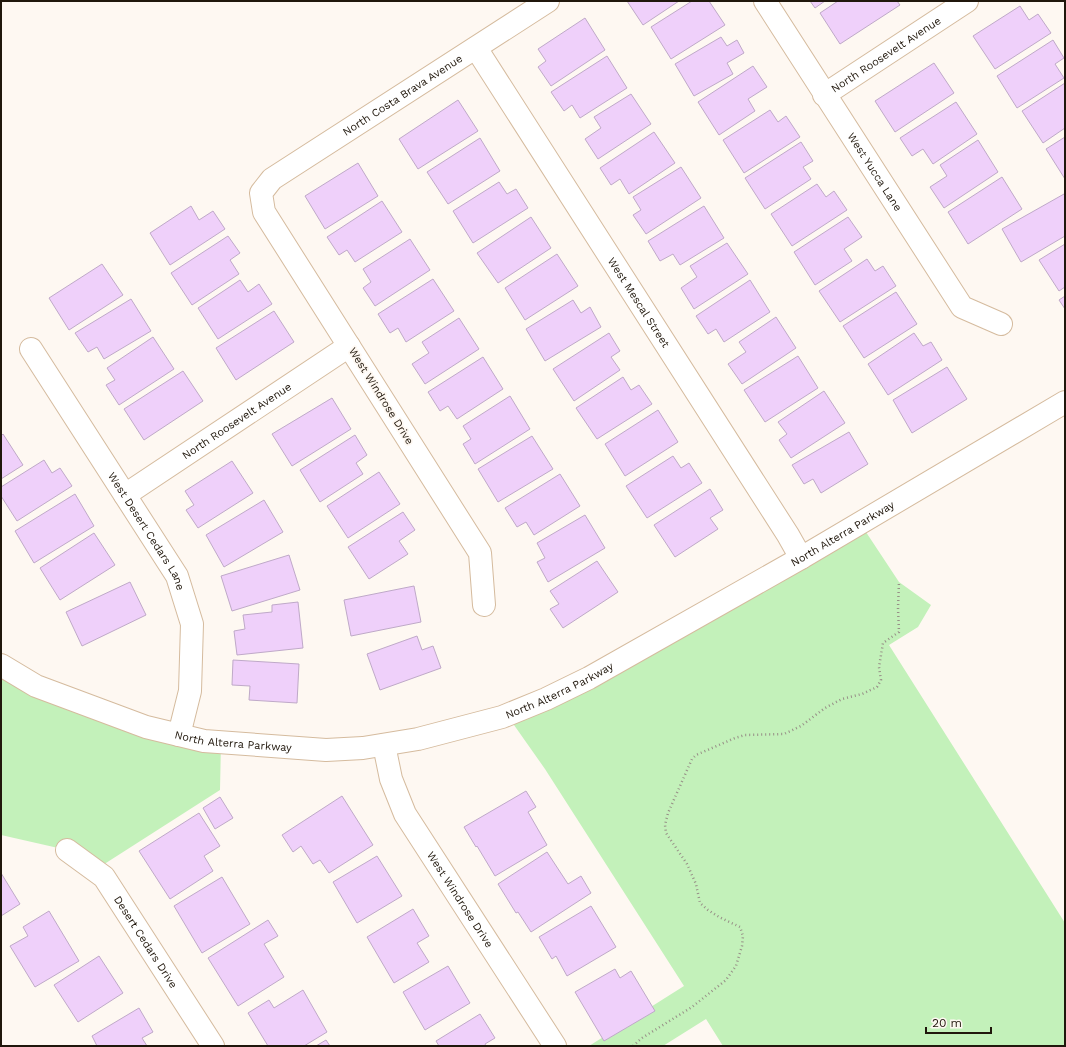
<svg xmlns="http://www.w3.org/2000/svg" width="1066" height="1047" font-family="'Work Sans',sans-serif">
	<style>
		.green { fill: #c3f1ba }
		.building { fill: #efd0fa; stroke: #bfa9c8 }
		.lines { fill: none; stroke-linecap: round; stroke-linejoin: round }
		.street-casing { stroke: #d5bb9e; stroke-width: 24 }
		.secondary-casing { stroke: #d5bb9e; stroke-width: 24 }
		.path { stroke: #979087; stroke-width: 2.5; stroke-dasharray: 1 3; stroke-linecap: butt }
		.street { stroke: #fff; stroke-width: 22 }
		.secondary { stroke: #fff; stroke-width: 22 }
		.labels { text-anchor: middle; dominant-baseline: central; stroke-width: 3.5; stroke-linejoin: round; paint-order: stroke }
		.street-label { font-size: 11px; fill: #20170c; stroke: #fef8f2 }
	</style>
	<rect width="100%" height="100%" fill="#fef8f2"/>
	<path class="green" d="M860 523 899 582 931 605 918 627 889 645 1065 923V1046H723L706 1019 663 1046H589L684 986 545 769 507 715Z
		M1 665 221 742 220 790 95 870 67 850 1 835Z"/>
	<path class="building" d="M627 1H679L643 25Z
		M692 1H709L725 25 671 59 651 27Z
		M810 1H825L815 8Z
		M838 1H897L900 5 840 44 820 13Z
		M1020 6 1029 20 1038 14 1051 33 995 69 973 36Z
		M585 18 605 50 551 86 538 67 546 61 538 49Z
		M721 37 727 46 737 40 744 53 727 63 733 74 694 96 675 64Z
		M1053 40 1064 58 1055 64 1064 78 1017 108 997 76Z
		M607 56 627 88 580 118 572 105 564 111 551 92Z
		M934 63 954 93 895 132 875 101Z
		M753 66 767 87 748 99 755 111 719 135 698 102Z
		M1065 83V128L1043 143 1022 111Z
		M631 94 651 124 598 159 585 139 601 128 594 117Z
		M458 100 478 131 418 169 399 139Z
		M956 102 977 134 933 164 923 149 912 156 900 138Z
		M770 110 778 122 786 116 800 137 744 173 723 140Z
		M654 132 675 163 629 194 620 179 611 185 600 168Z
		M1065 137V179L1046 149Z
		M480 138 500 171 448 204 427 172Z
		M978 140 998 172 944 208 930 187 947 176 940 165Z
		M801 142 813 161 803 167 811 179 765 209 745 178Z
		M358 163 378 196 325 229 305 196Z
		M681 167 701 198 646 234 633 215 641 210 633 197Z
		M1002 177 1022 209 968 244 948 212Z
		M499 182 507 194 516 189 528 208 473 243 453 211Z
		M817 184 826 197 834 191 847 210 792 246 771 214Z
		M1064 194 1065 196V236L1021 262 1002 229Z
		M382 201 402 232 355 262 347 250 339 255 327 237Z
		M191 206 199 220 213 211 225 229 170 265 150 233Z
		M704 206 724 238 680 265 673 254 660 261 648 241Z
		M531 217 551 248 498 283 477 253Z
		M848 217 862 237 844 249 852 261 815 285 794 252Z
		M228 236 240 253 230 260 239 274 192 305 171 273Z
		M410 239 430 270 375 306 363 288 371 282 363 269Z
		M727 243 748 274 694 309 681 288 697 277 690 266Z
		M1065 244V287L1059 291 1039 260Z
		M557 254 578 286 525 320 505 288Z
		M867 259 875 271 883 266 896 286 840 322 819 291Z
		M102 264 123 295 69 330 49 298Z
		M433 279 454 311 406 342 398 328 390 333 378 314Z
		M240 280 248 292 259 284 272 304 218 339 198 308Z
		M750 280 770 312 724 342 716 329 708 334 696 316Z
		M896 292 917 324 864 358 843 326Z
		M1065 296V309L1059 300Z
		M131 299 151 331 104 359 97 347 88 352 75 333Z
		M573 300 581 313 590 307 601 327 545 361 526 329Z
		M274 311 294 342 236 380 216 348Z
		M776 317 796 348 742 384 728 364 746 352 739 342Z
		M459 318 479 349 425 384 412 364 429 353 422 342Z
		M609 333 620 351 611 357 620 370 574 401 553 369Z
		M914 333 923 346 931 342 942 360 888 395 868 364Z
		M153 337 174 369 119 405 106 385 115 380 107 368Z
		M798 356 818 388 765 422 744 390Z
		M483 357 503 389 457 419 448 406 440 411 428 392Z
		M947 367 967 399 912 433 893 400Z
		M183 371 203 401 144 440 124 409Z
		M623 377 631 390 639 385 652 404 597 439 576 408Z
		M824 391 845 423 791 458 779 440 787 434 778 422Z
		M510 396 530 429 475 464 463 444 471 439 463 426Z
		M332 398 351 429 292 466 272 434Z
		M658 410 678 442 625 476 605 444Z
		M849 432 868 464 821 493 813 479 804 484 792 465Z
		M3 434 23 465 1 479V436Z
		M355 435 367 455 356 463 363 474 320 502 300 470Z
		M532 436 553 469 498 502 478 469Z
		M673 456 681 468 689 463 702 483 647 518 626 486Z
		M44 460 52 473 60 468 72 486 17 521 1 496V487Z
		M232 461 253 493 198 528 186 510 194 505 185 491Z
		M379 472 400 504 348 538 327 506Z
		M560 474 580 506 534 535 526 522 517 527 505 508Z
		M710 489 723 510 710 518 718 529 675 557 654 525Z
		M75 494 94 526 34 563 15 531Z
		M264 500 283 532 224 567 206 535Z
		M403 512 415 530 399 541 408 554 369 579 348 547Z
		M585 515 605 548 548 582 537 562 545 558 537 543Z
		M94 533 115 565 60 600 40 568Z
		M289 555 300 590 232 611 221 576Z
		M597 561 618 592 563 628 550 609 559 604 550 591Z
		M130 582 146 615 82 646 66 612Z
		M414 586 421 622 351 636 344 600Z
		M298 602 303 648 237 655 234 631 245 629 243 615 272 612V605Z
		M417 636 422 650 433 646 441 668 380 690 367 654Z
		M233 660 299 664 297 703 249 700 250 686 232 685Z
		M526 791 536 807 528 812 547 845 495 876 477 846 476 847 464 827Z
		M342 796 373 845 329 873 320 860 313 864 301 846 293 852 282 835Z
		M220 797 233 818 215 829 203 808Z
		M199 813 220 846 204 856 213 871 170 899 139 851Z
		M547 852 568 884 581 876 591 893 531 932 518 912 516 913 498 884Z
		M377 856 402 896 357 923 333 882Z
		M1 873 20 904 1 916Z
		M222 877 250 924 202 953 174 906Z
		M591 906 616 947 567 976 556 956 552 959 539 937Z
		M413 909 429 936 417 943 429 962 394 983 367 937Z
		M49 911 79 961 35 987 10 946 28 936 23 927Z
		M268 920 278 936 264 944 284 977 238 1006 208 958Z
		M99 956 123 993 78 1022 54 985Z
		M448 966 470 1003 425 1030 403 992Z
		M615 969 620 978 631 971 655 1011 604 1041 575 992Z
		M303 990 327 1032 304 1046H268L248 1013 269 1000 274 1008Z
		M139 1008 153 1032 142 1038 147 1046H97L92 1036Z
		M480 1014 495 1038 485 1044 486 1046H439L436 1041Z
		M326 1040 330 1046H316Z"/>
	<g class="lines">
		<defs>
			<g id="street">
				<path id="s1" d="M765 1 962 307 1001 324"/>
				<path id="s2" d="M476 48 788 535 801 558"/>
				<path id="s3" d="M824 95 967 1"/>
				<path id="s4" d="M31 349 177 576 192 624 190 691 179 735"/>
				<path id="s5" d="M125 495 349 346"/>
				<path id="s6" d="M484 605 480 553 264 212 261 193 272 179 548 1"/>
				<path id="s7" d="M384 745 391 779 405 814 555 1046"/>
				<path id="s8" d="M67 850 104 877 213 1046"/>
			</g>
			<g id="secondary">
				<path id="s9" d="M1 665 36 686 146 727 204 741 326 750 363 748 418 739 502 717 546 699 589 678 801 558 1065 402"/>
			</g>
		</defs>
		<use href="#street" class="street-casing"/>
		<use href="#secondary" class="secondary-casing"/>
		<path class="path" d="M633 1046 642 1038 692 1007 726 980 736 966 742 946 743 936 740 927 719 917 708 910 700 903 696 884 687 864 666 833 665 825 668 813 692 759 696 755 735 738 745 735 784 734 801 726 825 708 842 699 862 694 877 687 881 680 879 667 883 643 899 632 898 608 899 582"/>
		<use href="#street" class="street"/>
		<use href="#secondary" class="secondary"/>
	</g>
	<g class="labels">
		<g class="street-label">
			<text stroke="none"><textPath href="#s3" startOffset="74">North Roosevelt Avenue</textPath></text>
			<text stroke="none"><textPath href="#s6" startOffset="648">North Costa Brava Avenue</textPath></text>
			<text stroke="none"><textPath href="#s1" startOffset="203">West Yucca Lane</textPath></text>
			<text stroke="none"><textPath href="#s2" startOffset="302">West Mescal Street</textPath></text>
			<text transform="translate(381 396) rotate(58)">West Windrose Drive</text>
			<text stroke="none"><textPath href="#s5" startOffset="134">North Roosevelt Avenue</textPath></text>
			<text stroke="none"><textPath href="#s4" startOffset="216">West Desert Cedars Lane</textPath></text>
			<text stroke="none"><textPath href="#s9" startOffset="907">North Alterra Parkway</textPath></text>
			<text stroke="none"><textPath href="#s9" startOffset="583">North Alterra Parkway</textPath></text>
			<text stroke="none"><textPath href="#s9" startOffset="247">North Alterra Parkway</textPath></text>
			<text stroke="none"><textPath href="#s7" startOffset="174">West Windrose Drive</textPath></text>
			<text stroke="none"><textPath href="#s8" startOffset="123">Desert Cedars Drive</textPath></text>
		</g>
	</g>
	<rect width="1066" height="1047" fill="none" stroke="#20170c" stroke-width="4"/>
	<path d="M926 1027v6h65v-6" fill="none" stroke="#20170c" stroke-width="2"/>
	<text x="932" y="1027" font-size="12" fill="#20170c" stroke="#fef8f2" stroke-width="3" paint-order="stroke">20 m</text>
</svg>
